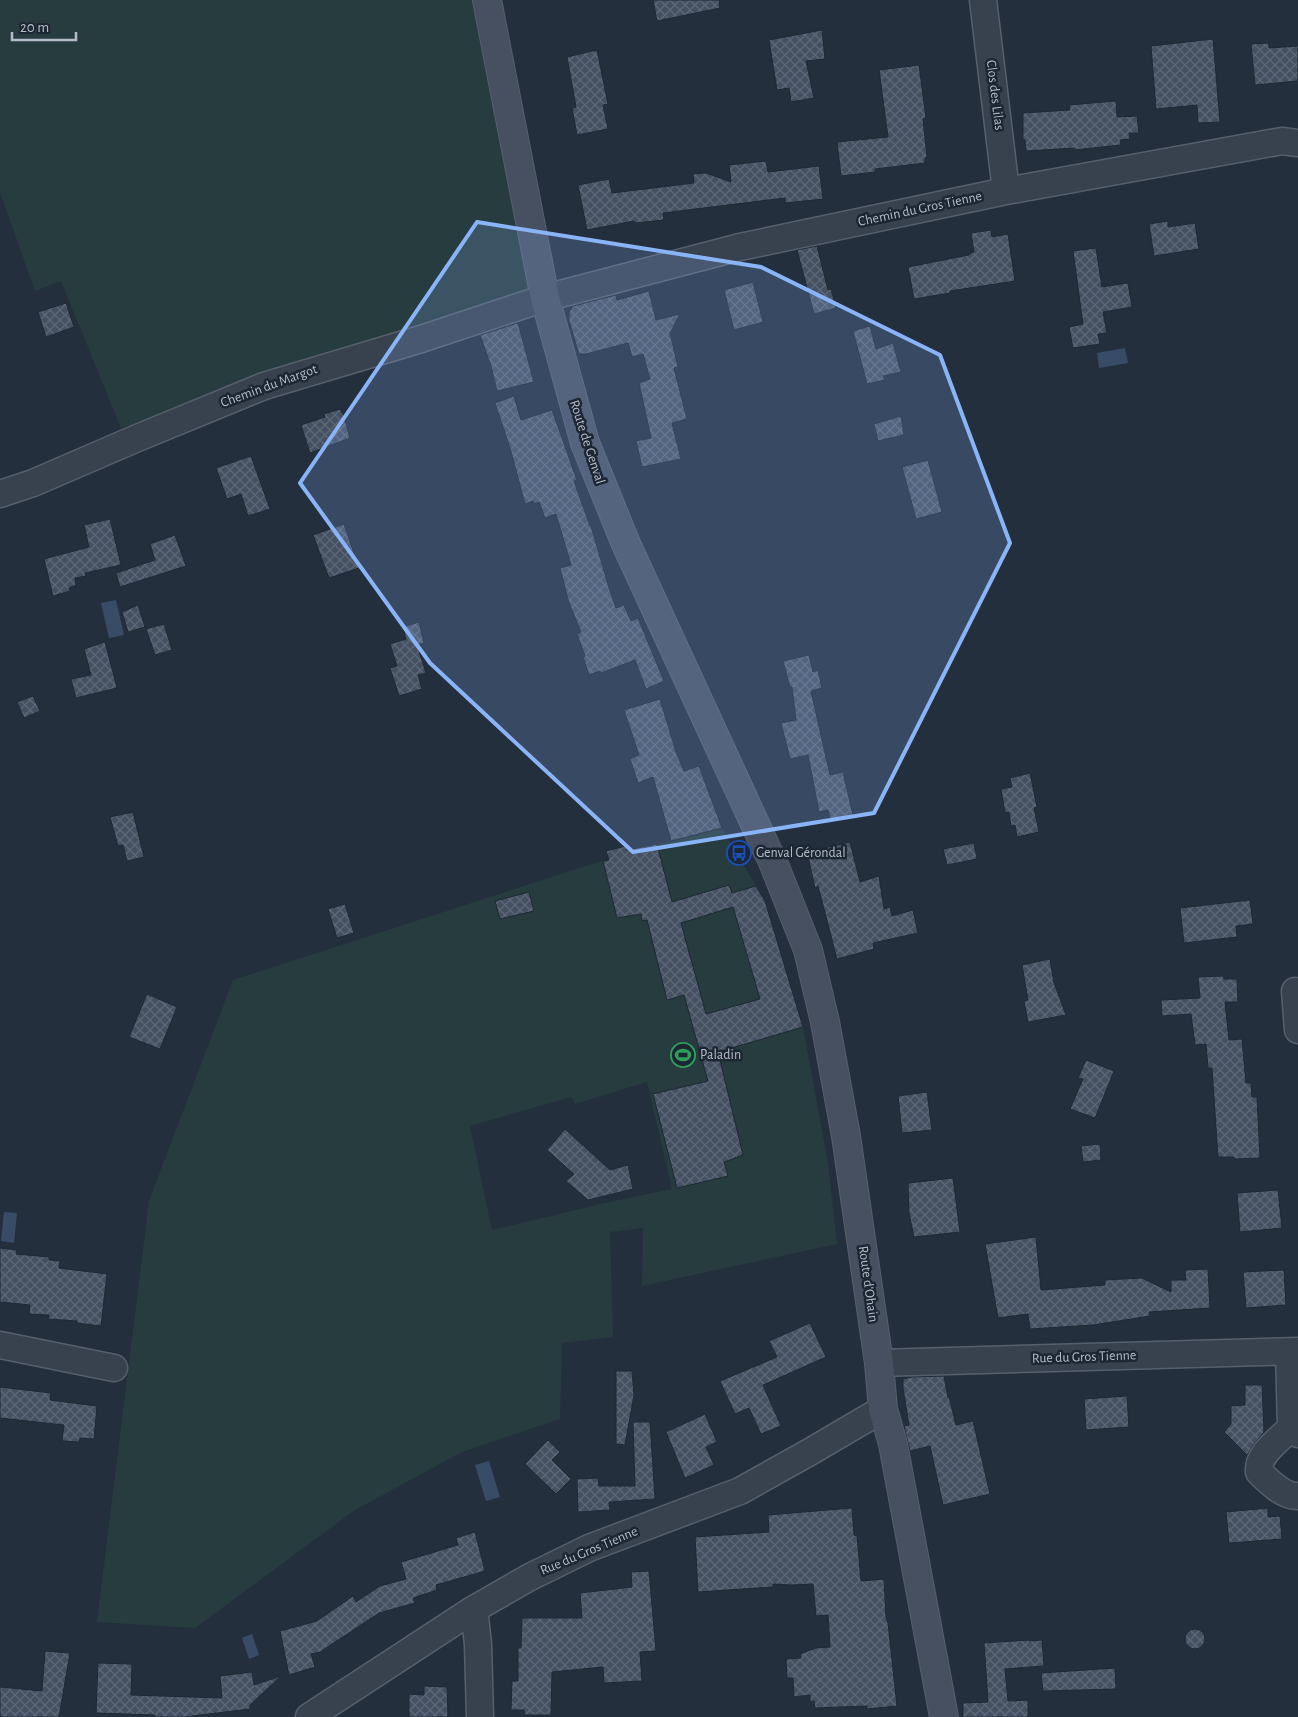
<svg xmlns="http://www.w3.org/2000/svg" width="1298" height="1717" font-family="'Alegreya Sans',sans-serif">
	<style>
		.grass { fill: #263c3f; fill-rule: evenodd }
		.water { fill: #394c67 }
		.building { fill: url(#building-cross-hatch); stroke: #1f2835; fill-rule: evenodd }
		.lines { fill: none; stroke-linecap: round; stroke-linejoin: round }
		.street-casing { stroke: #565f6c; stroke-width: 29 }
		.secondary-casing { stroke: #565f6c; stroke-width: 30 }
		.street { stroke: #38414e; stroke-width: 26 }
		.secondary { stroke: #465061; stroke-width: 28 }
		.marked { fill: #8ab4f8; fill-opacity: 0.2; stroke: #8ab4f8; stroke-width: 4; stroke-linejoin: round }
		.labels { text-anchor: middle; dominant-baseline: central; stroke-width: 5; stroke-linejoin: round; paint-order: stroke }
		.street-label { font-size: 14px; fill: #b4bcc9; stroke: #1d2633 }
		.poi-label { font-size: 14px; fill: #b4bcc9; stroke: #1d2633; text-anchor: start }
	</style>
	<defs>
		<pattern id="building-cross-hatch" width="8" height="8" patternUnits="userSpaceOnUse" patternTransform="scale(1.25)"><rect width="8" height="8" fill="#455162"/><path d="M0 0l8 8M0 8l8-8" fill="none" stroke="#5d6877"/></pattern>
	</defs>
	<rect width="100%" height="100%" fill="#242f3e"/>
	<path class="grass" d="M0 0H474L538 302 249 395 121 428 61 281 35 291 0 192Z
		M722 828 765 901 803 1027 828 1163 837 1244 642 1286 643 1228 610 1232 613 1337 562 1343 560 1419 462 1452 355 1510 195 1628 97 1622 149 1201 233 980 601 861 633 855V849L668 842ZM647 1082 672 1189 605 1203 492 1230 470 1126 571 1097 575 1104Z"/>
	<path class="water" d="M1125 348 1128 363 1099 368 1097 353Z
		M116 600 124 635 109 638 101 603Z
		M4 1212 17 1213 14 1243 1 1241Z
		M489 1461 500 1497 486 1501 475 1465Z
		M252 1634 259 1655 249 1659 242 1638Z"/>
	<path class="building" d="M653 0H719L720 8 657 21Z
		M822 30 825 59 806 61 814 98 791 102 789 88 777 90 769 40Z
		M1213 39 1220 122 1198 123 1197 105 1156 109 1151 46Z
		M1269 43V48L1298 46V81L1255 85 1251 44Z
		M597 50 608 104 603 105 608 129 577 135 572 108 576 107 567 57Z
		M919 65 926 118 923 119 927 157 925 158V163L875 169V172L841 176 837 142 888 137 879 70Z
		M1116 101 1117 117 1137 116 1139 133H1129L1130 139 1120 140 1121 145 1074 150V148L1026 151 1025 140H1023V113L1070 110 1069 105Z
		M766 161 768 172 819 166 823 199 785 203V198L663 213 664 220 635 223 634 221 587 230 578 185 609 179 612 193 694 183 693 174 706 173 731 182 729 165Z
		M1168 221V227L1195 223 1199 249 1154 256 1149 224Z
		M991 230 992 237 1008 234 1015 281 950 291V293L914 299 908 267 969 255V254L974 252 971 233Z
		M817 246 828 290 831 289 836 308 814 314 797 250Z
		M1096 248 1102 287 1128 283 1132 307 1103 312 1107 333 1098 334 1100 344 1073 348 1069 327 1083 324 1073 251Z
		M753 282 763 322 734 330 724 290Z
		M649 291 656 320 680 314 670 333 678 367 674 368 687 419 672 423 681 459 642 467 636 441 651 438 639 383 650 379 643 354 632 357 628 343 586 354H579L569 321V312L573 306 616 295 617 300Z
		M66 303 74 327 46 337 38 312Z
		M518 323 534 382 497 391 491 366 480 335Z
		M870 326 876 349 893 343 901 372 883 376 885 380 867 384 853 331Z
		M514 396 521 420 552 410 577 480 574 481 590 526H591L609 588 616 608 624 605 631 621 638 618 664 681 646 689 635 660 601 673 600 671 589 675 583 657 585 656 577 634 581 632 569 603 560 568 571 565 556 514 545 518 539 502 534 504 533 501 525 504 510 448 495 403Z
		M340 409 342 413H343L350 438 310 453 301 425 325 417 324 414Z
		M901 416 904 435 878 441 874 424Z
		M251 456 270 509 248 516 241 494 227 499 216 468Z
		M928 460 942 512 916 519 902 467Z
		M110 519 121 565 85 573 86 576 75 578 76 585 69 588 70 591 53 596 44 559 89 547 84 525Z
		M344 524 359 568 329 578 313 535Z
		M175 535 186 566 120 587 116 573 155 560 150 544Z
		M138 605 145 627 128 632 122 612Z
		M419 622 424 643 417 645 426 673 418 675 422 689 399 696 390 668 397 666 390 644 406 639 403 627Z
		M164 624 172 650 155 655 146 629Z
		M105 642 117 688 76 698 71 679 91 675 84 649Z
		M809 655 813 672 818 670 822 688 811 691 830 775 843 772 853 815 830 820 828 810 819 812 808 755 790 759 781 723 796 720 792 687H790L783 661Z
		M33 696 40 711 24 718 17 702Z
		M660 699 676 752 684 771 699 766 722 828 671 841 653 777 638 783 630 759 639 755 624 710Z
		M1030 773 1037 807 1034 808 1039 832 1017 837 1015 825 1011 826 1009 812 1005 813 1001 789 1012 787 1010 778Z
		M133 812 144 857 127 861 123 845 118 846 110 817Z
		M850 842 860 882 879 876 884 909 890 907 892 916 913 910 918 933 873 943 874 949 837 959 818 886 815 888 807 852Z
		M974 843 977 859 947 865 943 849Z
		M657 844 672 902 729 885 732 893 756 886 765 901 803 1027 718 1052 743 1155 724 1162 728 1176 677 1188 653 1094 708 1081 684 995 667 1000 647 920 642 921 641 914 617 918 603 861 609 860 606 851 626 846 627 850ZM733 907 760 999 706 1014 681 923Z
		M529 892 534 911 500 919 495 901Z
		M1250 900 1253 924 1236 926 1237 937 1184 943 1180 908Z
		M345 904 354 933 337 938 328 909Z
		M1050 959 1054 983 1066 1015 1028 1022 1024 1001 1028 1000 1022 965Z
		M1223 976 1224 979H1237L1238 1002H1225L1229 1040 1242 1039 1246 1083H1251L1252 1097H1257L1260 1158 1234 1159V1157H1218L1212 1068H1208L1206 1044 1195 1045 1191 1014 1162 1016 1161 1000 1200 998 1198 977Z
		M147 994 177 1007 160 1049 129 1037Z
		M1086 1060 1114 1071 1095 1118 1070 1109 1083 1079 1078 1078Z
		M927 1092 932 1130 902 1133 898 1096Z
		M565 1129 610 1170 628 1165 633 1189 588 1200 566 1181 574 1174 547 1150Z
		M1100 1144 1101 1160 1083 1162 1081 1146Z
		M953 1178 960 1232 914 1237 909 1213 908 1183Z
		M1278 1190 1282 1228 1240 1232 1237 1193Z
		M1036 1237 1041 1290 1105 1285V1280L1142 1278 1171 1292V1280H1186L1185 1270 1208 1269 1210 1308 1149 1312 1150 1316 1093 1325 1030 1329 1028 1314 998 1318 985 1244Z
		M0 1248 17 1250 16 1254 49 1257V1260L60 1261 59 1268 107 1274 101 1326 77 1323V1321L48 1319 49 1315 29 1314 30 1305 0 1302Z
		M1284 1270 1286 1305 1246 1308 1243 1272Z
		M810 1323 826 1357 763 1385 781 1426 761 1434 749 1408 735 1414 720 1381 777 1357 769 1341Z
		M616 1371H632L634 1395 625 1445 616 1444Z
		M944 1376 948 1398 949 1397 956 1425 973 1421 990 1494 943 1505 930 1446 910 1451 904 1426 909 1425 903 1388V1379L912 1377Z
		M1245 1385H1262L1264 1432 1254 1444 1247 1455 1224 1432 1231 1424V1406L1245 1405Z
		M0 1387 51 1393 50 1400 97 1406 94 1439 80 1438 79 1442 62 1441 64 1425 0 1418Z
		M1127 1396 1129 1427 1086 1430 1084 1399Z
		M705 1414 717 1442 706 1447 714 1465 685 1478 666 1432Z
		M633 1422H650L655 1499 609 1502 610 1510 578 1512 577 1479 598 1478 599 1486H635Z
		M548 1440 560 1452 552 1460 571 1479 556 1494 525 1464Z
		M852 1508 854 1535 857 1536 861 1581 884 1579 886 1617 888 1623 897 1706 867 1709V1706L815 1708 814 1701 810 1702V1695L794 1697 793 1678H787L786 1659 801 1658 800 1654 816 1648 830 1647 828 1615 816 1616 813 1584 791 1585 773 1584V1587L698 1592 695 1537 769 1532 768 1515Z
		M1268 1508V1517L1280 1516 1282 1539 1229 1543 1226 1512Z
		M475 1532 485 1571 436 1585 437 1590 413 1598 415 1603 379 1613 320 1652 311 1654 315 1667 289 1675 280 1631 317 1621 353 1596 356 1602 380 1586 406 1579 401 1562 458 1545 456 1538Z
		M649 1571 656 1651 640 1652 642 1681 604 1683 603 1667 552 1672 551 1715H525L524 1710H511L512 1681H518V1648H521L522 1618H582L580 1593 632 1587 631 1572Z
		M1185 1639a10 10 0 1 1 20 0a10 10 0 1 1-20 0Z
		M1029 1640V1641L1042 1640 1044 1666 1005 1669 1008 1701 1028 1700V1717H963V1703L988 1702 984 1643Z
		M45 1651 70 1653 59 1717H0V1687L42 1691Z
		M98 1663 132 1664 131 1695 222 1698 220 1676 252 1672 254 1685 281 1676 250 1705V1709L192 1716V1717H155V1715L96 1713Z
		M1115 1668 1116 1689 1043 1691 1041 1673Z
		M424 1686 447 1687 448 1717H409V1694L424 1695Z"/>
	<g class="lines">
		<defs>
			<path id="street" d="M983 0 1006 191
				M0 494 33 483 135 439 264 386 421 339 545 298 740 247 1006 191 1282 141 1298 143
				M1295 991 1298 1030
				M0 1345 114 1368
				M1289 1352 1291 1428 1298 1434
				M879 1363 1298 1351
				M1291 1428C1280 1439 1257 1454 1259 1472 1268 1481 1284 1497 1298 1496
				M474 1609 478 1644 480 1717
				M309 1717 474 1609 530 1577 589 1548 740 1491 808 1453 883 1409"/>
			<path id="secondary" d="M487 0 545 298 585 443 626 544 768 852 771 857 808 950 825 1022 846 1136 879 1363 883 1409 893 1444 944 1717"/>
		</defs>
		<use href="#street" class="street-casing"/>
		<use href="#secondary" class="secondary-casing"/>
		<use href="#street" class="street"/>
		<use href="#secondary" class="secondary"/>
	</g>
	<path class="marked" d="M477 222 761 267 940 355 1010 543 874 813 633 852 430 663 300 483Z"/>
	<defs>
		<symbol id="bus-ring" viewBox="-11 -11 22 22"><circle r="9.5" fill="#1d2633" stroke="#1a4fb4" stroke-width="1.5"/><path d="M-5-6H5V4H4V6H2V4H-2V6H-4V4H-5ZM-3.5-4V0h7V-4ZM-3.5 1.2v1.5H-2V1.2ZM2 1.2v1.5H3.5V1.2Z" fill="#1a4fb4"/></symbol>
		<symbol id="stadium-ring" viewBox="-11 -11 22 22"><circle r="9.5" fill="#1d2633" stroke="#2e9e5b" stroke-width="1.5"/><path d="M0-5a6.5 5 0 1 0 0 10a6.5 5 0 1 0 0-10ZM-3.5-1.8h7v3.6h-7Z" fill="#2e9e5b"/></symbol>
	</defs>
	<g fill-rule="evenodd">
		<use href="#bus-ring" x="725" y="839" width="28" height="28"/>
		<use href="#stadium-ring" x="669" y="1041" width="28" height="28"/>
	</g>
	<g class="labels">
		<g class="street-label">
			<text transform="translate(995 95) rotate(83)">Clos des Lilas</text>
			<text transform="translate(920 209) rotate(-12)">Chemin du Gros Tienne</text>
			<text transform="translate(269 386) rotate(-20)">Chemin du Margot</text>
			<text transform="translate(587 442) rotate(72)">Route de Genval</text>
			<text transform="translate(868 1284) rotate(82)">Route d'Ohain</text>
			<text transform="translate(1084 1357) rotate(-2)">Rue du Gros Tienne</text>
			<text transform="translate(589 1551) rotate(-23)">Rue du Gros Tienne</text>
		</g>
		<g class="poi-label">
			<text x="756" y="853">Genval Gérondal</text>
			<text x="700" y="1055">Paladin</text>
		</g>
	</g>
	<path d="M12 32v8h64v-8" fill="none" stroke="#b4bcc9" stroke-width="2.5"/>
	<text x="20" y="32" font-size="15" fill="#b4bcc9" stroke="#1d2633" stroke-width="4" paint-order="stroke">20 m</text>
</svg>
